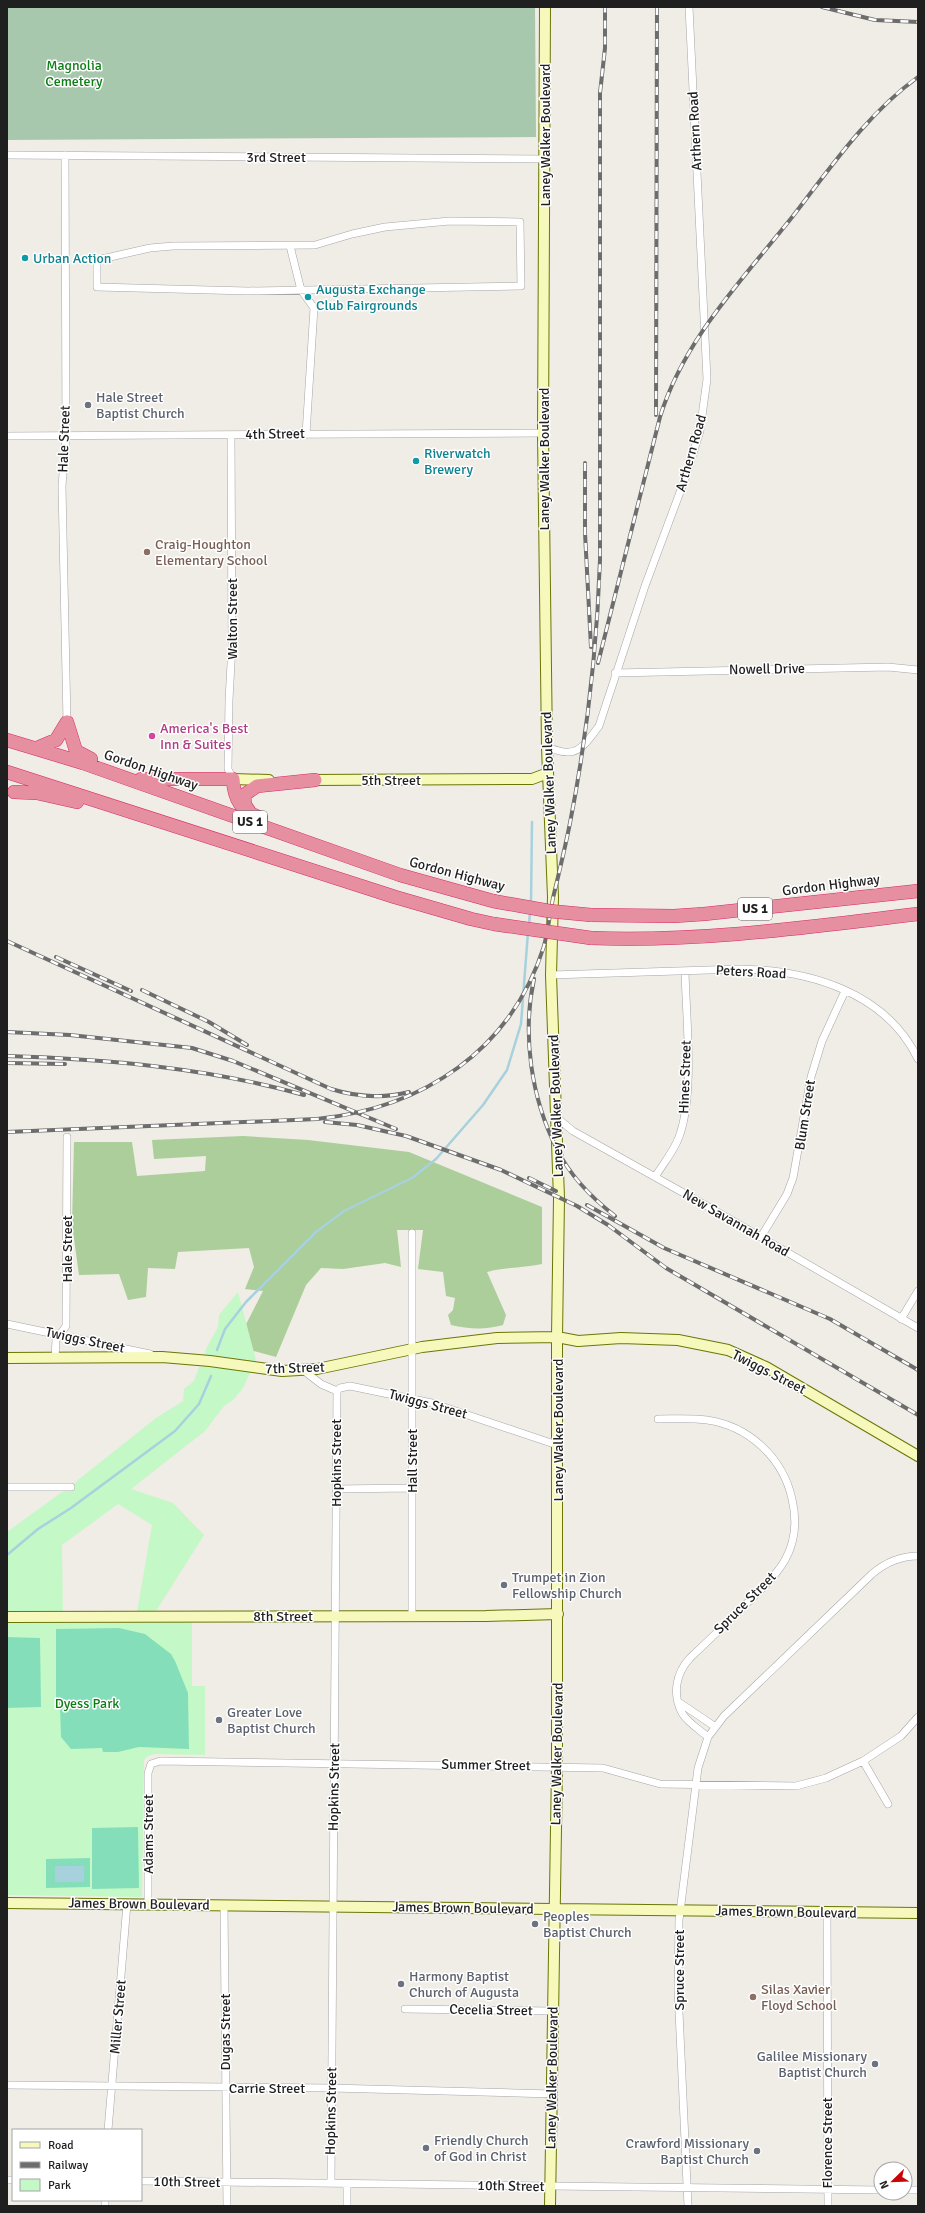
<svg xmlns="http://www.w3.org/2000/svg" width="925" height="2213" font-family="Signika,sans-serif">
	<style>
		.forest { fill: #abce9b }
		.cemetery { fill: #a7c8ac }
		.park { fill: #c4f9c7 }
		.pitch { fill: #85deba }
		.water { fill: #a7d1dd }
		.lines { fill: none; stroke-linecap: round; stroke-linejoin: round }
		.stream { stroke: #a7d1dd; stroke-width: 2.5 }
		.street-casing { stroke: #a6a6a6; stroke-width: 8 }
		.secondary-casing { stroke: #6b7606; stroke-width: 12 }
		.highway-casing { stroke: #d92866; stroke-width: 14 }
		.street { stroke: #fff; stroke-width: 7 }
		.secondary { stroke: #f6f9bb; stroke-width: 10 }
		.highway { stroke: #e68fa0; stroke-width: 13 }
		.rail-casing { stroke: #6d6d6d; stroke-width: 4 }
		.rail { stroke: #fff; stroke-width: 2.5; stroke-dasharray: 8; stroke-linecap: butt }
		.highway-bridge-casing { stroke: #d92866; stroke-width: 14; stroke-linecap: butt }
		.highway-bridge { stroke: #e68fa0; stroke-width: 13 }
		.culture-dot { fill: #0f9aa8; stroke: #fff; stroke-width: 1.5 }
		.worship-dot { fill: #6b7280; stroke: #fff; stroke-width: 1.5 }
		.education-dot { fill: #8d6e63; stroke: #fff; stroke-width: 1.5 }
		.hotel-dot { fill: #d1479c; stroke: #fff; stroke-width: 1.5 }
		.labels { text-anchor: middle; dominant-baseline: central; stroke-width: 3; stroke-linejoin: round; paint-order: stroke }
		.shield { fill: #fff; stroke: #626262; stroke-width: 1 }
		.shield-label { font-size: 13px; font-weight: bold; fill: #1f1f1f }
		.park-label { font-size: 14px; fill: #0d7d15; stroke: #fff }
		.street-label { font-size: 14px; fill: #1f1f1f; stroke: #fff }
		.culture-label { font-size: 14px; fill: #0d838f; stroke: #fff; text-anchor: start }
		.worship-label { font-size: 14px; fill: #5b616d; stroke: #fff; text-anchor: start }
		.education-label { font-size: 14px; fill: #785e54; stroke: #fff; text-anchor: start }
		.hotel-label { font-size: 14px; fill: #b23c85; stroke: #fff; text-anchor: start }
	</style>
	<rect width="100%" height="100%" fill="#f0ece6"/>
	<path class="forest" d="M243 1136 308 1140 409 1152 542 1207V1264C524 1268 505 1267 487 1272L506 1315 503 1325C485 1330 469 1329 451 1325L448 1315 453 1310 455 1298 446 1296 443 1272 418 1269 423 1230H397L401 1267 385 1263 343 1269 321 1268 306 1285 276 1357 235 1346 263 1291 245 1289 254 1267 249 1248 178 1252 175 1269 148 1268 146 1297 128 1300 119 1274 79 1275 72 1224 74 1142H132L137 1176 205 1171 206 1156 154 1159 152 1140Z"/>
	<path class="cemetery" d="M7 7H535L536 137 7 140Z"/>
	<path class="park" d="M238 1292 256 1360 243 1388 233 1400 224 1406 205 1431 131 1489 173 1503 204 1535 156 1611 137 1612 152 1525 118 1504 62 1545 63 1623 192 1622V1686H205V1755L154 1754 148 1756 144 1760 142 1897 7 1895V1532L62 1492 69 1490 78 1480 156 1418 183 1401 184 1389 194 1381 199 1367H202L206 1349 218 1327 219 1315Z"/>
	<path class="pitch" d="M119 1628 145 1634 171 1654 175 1661 188 1693 189 1749 139 1747 118 1752H103L102 1748 71 1749 61 1737 60 1707 56 1706V1629Z
		M7 1637 40 1638 41 1707 7 1708Z
		M138 1827 139 1888 92 1889V1828Z
		M90 1858V1887L46 1888V1859Z"/>
	<path class="water" d="M55 1866H84V1882H55Z"/>
	<g class="lines">
		<path class="stream" d="M531 903 532 822
			M529 925 530 912
			M217 1350 225 1329 246 1302 316 1232 344 1211 412 1178 436 1159 483 1105 507 1070 521 1024 528 932
			M7 1555 38 1529 71 1508 175 1431 199 1404 211 1376"/>
		<defs>
			<path id="street" d="M7 155 544 159
				M65 155 66 436 62 486 67 722
				M450 221 520 222 521 286 248 291 97 287V260L150 248 173 246 315 245 352 234 385 227Z
				M290 246 301 290 314 308 306 434
				M231 435 232 645 229 700 228 769 233 779
				M7 436 543 433
				M615 673 888 667 918 670
				M547 747C553 749 562 753 569 752 582 752 592 735 599 726L645 586 686 476 700 431 707 379 689 7
				M551 975 740 969C809 970 886 992 918 1059
				M556 1117 573 1131 714 1210 918 1328
				M655 1177C663 1164 674 1151 679 1137 695 1094 686 1018 685 971
				M761 1237 787 1194 793 1178 811 1077 822 1041 845 991
				M901 1319 918 1291
				M7 1324 150 1354
				M55 1358 56 1340 66 1326 67 1137
				M303 1370 321 1384 337 1391
				M337 1391 340 1388 350 1386 432 1403 557 1445
				M658 1419C675 1419 691 1418 707 1420 749 1426 783 1458 792 1499 797 1520 795 1542 785 1560 775 1577 761 1590 747 1603 728 1622 709 1640 690 1658 676 1673 672 1694 682 1713 688 1723 700 1730 708 1737
				M7 1487H71
				M336 1489 412 1488
				M412 1616V1233
				M680 1703 714 1726
				M863 1761 888 1804
				M148 1904V1773L151 1764 160 1761 603 1768 660 1784 796 1786 826 1778 863 1761 901 1736 918 1717
				M224 1905 227 2206
				M827 1913 828 2206
				M405 2009 553 2011
				M7 2085 331 2088 552 2094
				M108 2130 127 1904
				M7 2180H13
				M141 2181 881 2190
				M331 2183 337 1391
				M347 2184V2206
				M905 2190H918
				M105 2200V2206
				M688 2206 678 1990 679 1920 698 1768 708 1737 724 1716 872 1574C886 1562 900 1556 918 1556"/>
			<path id="secondary" d="M545 7 543 433 547 747 553 897 551 975 559 1198 557 1337V1766L550 2206
				M233 779 269 780
				M309 780 532 779 548 773
				M7 1358 162 1357 210 1361 282 1371 317 1369 422 1347 497 1338 557 1337 578 1341 621 1338 678 1340 728 1350 766 1367 918 1456
				M7 1617 486 1616 558 1614
				M7 1903 918 1913"/>
			<path id="highway" d="M67 722 76 751 91 759
				M7 740 83 763 400 875 493 901
				M37 748 56 740 67 722
				M7 772 395 897 471 919 494 924
				M141 779H233C234 800 241 811 261 818
				M14 792 37 793 77 802
				M249 811 245 805 244 795 257 786 315 780
				M591 915 674 916 704 914 918 891
				M591 938C702 942 808 927 918 914"/>
		</defs>
		<use href="#street" class="street-casing"/>
		<use href="#secondary" class="secondary-casing"/>
		<use href="#highway" class="highway-casing"/>
		<use href="#street" class="street"/>
		<use href="#secondary" class="secondary"/>
		<use href="#highway" class="highway"/>
		<defs>
			<path id="rail" d="M822 7 875 20 918 22
				M656 415 657 7
				M585 463V533L591 647
				M598 663 660 417C684 339 743 279 793 216 831 167 867 114 918 77
				M7 941 331 1089C357 1097 382 1099 409 1092
				M56 957 131 991
				M534 979C522 1034 531 1098 557 1149 570 1176 592 1198 615 1216
				M142 990 209 1022 247 1045
				M7 1032 70 1035 192 1048 233 1061 396 1129
				M7 1056C106 1059 208 1068 304 1095
				M7 1063 65 1064
				M325 1122 357 1125 406 1136 501 1170 577 1206 608 1225 666 1268 918 1415
				M7 1132 317 1119C423 1108 511 1051 544 946 548 930 550 914 553 898 559 873 565 848 570 823 587 736 597 648 600 560V93L605 48V7
				M529 1178 556 1191
				M587 1205 664 1248 830 1319 918 1370"/>
		</defs>
		<use href="#rail" class="rail-casing"/>
		<use href="#rail" class="rail"/>
		<defs>
			<path id="highway-bridge" d="M493 901 549 911 591 915
				M494 924 591 938"/>
		</defs>
		<use href="#highway-bridge" class="highway-bridge-casing"/>
		<use href="#highway-bridge" class="highway-bridge"/>
	</g>
	<g class="culture-dot">
		<circle cx="25" cy="258" r="4"/>
		<circle cx="308" cy="297" r="4"/>
		<circle cx="416" cy="461" r="4"/>
	</g>
	<g class="worship-dot">
		<circle cx="88" cy="405" r="4"/>
		<circle cx="504" cy="1585" r="4"/>
		<circle cx="219" cy="1720" r="4"/>
		<circle cx="535" cy="1924" r="4"/>
		<circle cx="401" cy="1984" r="4"/>
		<circle cx="875" cy="2064" r="4"/>
		<circle cx="426" cy="2148" r="4"/>
		<circle cx="757" cy="2151" r="4"/>
	</g>
	<g class="education-dot">
		<circle cx="147" cy="552" r="4"/>
		<circle cx="753" cy="1997" r="4"/>
	</g>
	<circle class="hotel-dot" cx="152" cy="736" r="4"/>
	<g class="labels">
		<g class="shield">
			<rect x="233" y="811" width="34" height="22" rx="3"/>
			<rect x="738" y="898" width="34" height="22" rx="3"/>
		</g>
		<g class="shield-label">
			<text x="250" y="822">US 1</text>
			<text x="755" y="909">US 1</text>
		</g>
		<g class="park-label">
			<text x="74" y="65">Magnolia<tspan x="74" dy="16">Cemetery</tspan></text>
			<text x="87" y="1703">Dyess Park</text>
		</g>
		<g class="street-label">
			<text transform="translate(695 131) rotate(-93)">Arthern Road</text>
			<text transform="translate(545 135) rotate(-90)">Laney Walker Boulevard</text>
			<text x="276" y="157">3rd Street</text>
			<text transform="translate(275 434) rotate(-1)">4th Street</text>
			<text transform="translate(64 439) rotate(-88)">Hale Street</text>
			<text transform="translate(691 453) rotate(-74)">Arthern Road</text>
			<text transform="translate(544 459) rotate(-90)">Laney Walker Boulevard</text>
			<text transform="translate(232 619) rotate(-90)">Walton Street</text>
			<text transform="translate(767 669) rotate(-1)">Nowell Drive</text>
			<text transform="translate(151 770) rotate(19)">Gordon Highway</text>
			<text x="391" y="780">5th Street</text>
			<text transform="translate(549 783) rotate(-92)">Laney Walker Boulevard</text>
			<text transform="translate(457 874) rotate(15)">Gordon Highway</text>
			<text transform="translate(831 885) rotate(-7)">Gordon Highway</text>
			<text transform="translate(751 972) rotate(3)">Peters Road</text>
			<text transform="translate(685 1077) rotate(-88)">Hines Street</text>
			<text transform="translate(556 1106) rotate(-92)">Laney Walker Boulevard</text>
			<text transform="translate(805 1115) rotate(-81)">Blum Street</text>
			<text transform="translate(736 1223) rotate(30)">New Savannah Road</text>
			<text transform="translate(67 1249) rotate(-90)">Hale Street</text>
			<text transform="translate(85 1340) rotate(12)">Twiggs Street</text>
			<text transform="translate(295 1368) rotate(-2)">7th Street</text>
			<text transform="translate(769 1372) rotate(27)">Twiggs Street</text>
			<text transform="translate(428 1404) rotate(15)">Twiggs Street</text>
			<text transform="translate(558 1430) rotate(-90)">Laney Walker Boulevard</text>
			<text transform="translate(412 1461) rotate(-90)">Hall Street</text>
			<text transform="translate(336 1463) rotate(-90)">Hopkins Street</text>
			<text transform="translate(745 1603) rotate(-45)">Spruce Street</text>
			<text x="283" y="1616">8th Street</text>
			<text transform="translate(557 1754) rotate(-89)">Laney Walker Boulevard</text>
			<text transform="translate(486 1765) rotate(1)">Summer Street</text>
			<text transform="translate(334 1787) rotate(-89)">Hopkins Street</text>
			<text transform="translate(148 1834) rotate(-90)">Adams Street</text>
			<text transform="translate(139 1904) rotate(1)">James Brown Boulevard</text>
			<text transform="translate(463 1908) rotate(1)">James Brown Boulevard</text>
			<text transform="translate(786 1912) rotate(1)">James Brown Boulevard</text>
			<text transform="translate(679 1970) rotate(-90)">Spruce Street</text>
			<text transform="translate(491 2010) rotate(1)">Cecelia Street</text>
			<text transform="translate(118 2017) rotate(-85)">Miller Street</text>
			<text transform="translate(225 2032) rotate(-90)">Dugas Street</text>
			<text transform="translate(552 2078) rotate(-89)">Laney Walker Boulevard</text>
			<text x="267" y="2088">Carrie Street</text>
			<text transform="translate(331 2111) rotate(-89)">Hopkins Street</text>
			<text transform="translate(827 2143) rotate(-90)">Florence Street</text>
			<text transform="translate(187 2182) rotate(1)">10th Street</text>
			<text transform="translate(511 2186) rotate(1)">10th Street</text>
		</g>
		<g class="culture-label">
			<text x="33" y="258">Urban Action</text>
			<text x="316" y="289">Augusta Exchange<tspan x="316" dy="16">Club Fairgrounds</tspan></text>
			<text x="424" y="453">Riverwatch<tspan x="424" dy="16">Brewery</tspan></text>
		</g>
		<g class="worship-label">
			<text x="96" y="397">Hale Street<tspan x="96" dy="16">Baptist Church</tspan></text>
			<text x="512" y="1577">Trumpet in Zion<tspan x="512" dy="16">Fellowship Church</tspan></text>
			<text x="227" y="1712">Greater Love<tspan x="227" dy="16">Baptist Church</tspan></text>
			<text x="543" y="1916">Peoples<tspan x="543" dy="16">Baptist Church</tspan></text>
			<text x="409" y="1976">Harmony Baptist<tspan x="409" dy="16">Church of Augusta</tspan></text>
			<text x="867" y="2056" text-anchor="end">Galilee Missionary<tspan x="867" dy="16">Baptist Church</tspan></text>
			<text x="434" y="2140">Friendly Church<tspan x="434" dy="16">of God in Christ</tspan></text>
			<text x="749" y="2143" text-anchor="end">Crawford Missionary<tspan x="749" dy="16">Baptist Church</tspan></text>
		</g>
		<g class="education-label">
			<text x="155" y="544">Craig-Houghton<tspan x="155" dy="16">Elementary School</tspan></text>
			<text x="761" y="1989">Silas Xavier<tspan x="761" dy="16">Floyd School</tspan></text>
		</g>
		<g class="hotel-label">
			<text x="160" y="728">America's Best<tspan x="160" dy="16">Inn &amp; Suites</tspan></text>
		</g>
	</g>
	<rect width="925" height="2213" fill="none" stroke="#1f1f1f" stroke-width="16"/>
	<rect x="12" y="2129" width="130" height="72" fill="#ffffff" stroke="#a5a5a5"/>
	<rect x="20" y="2142" width="20" height="6" fill="#f6f9bb" stroke="#a5a5a5"/>
	<text x="48" y="2149" font-size="12" fill="#1f1f1f">Road</text>
	<rect x="20" y="2162" width="20" height="6" fill="#6d6d6d" stroke="#a5a5a5"/>
	<text x="48" y="2169" font-size="12" fill="#1f1f1f">Railway</text>
	<rect x="20" y="2179" width="20" height="12" fill="#c4f9c7" stroke="#a5a5a5"/>
	<text x="48" y="2189" font-size="12" fill="#1f1f1f">Park</text>
	<g transform="translate(893 2181) rotate(247)"><circle r="19" fill="#ffffff" stroke="#a5a5a5"/>
	<path d="M0-3L7 15L0 10L-7 15Z" fill="#cb0305"/>
	<text y="-6" font-size="11" font-weight="bold" text-anchor="middle" fill="#1f1f1f">N</text>
	</g>
</svg>
